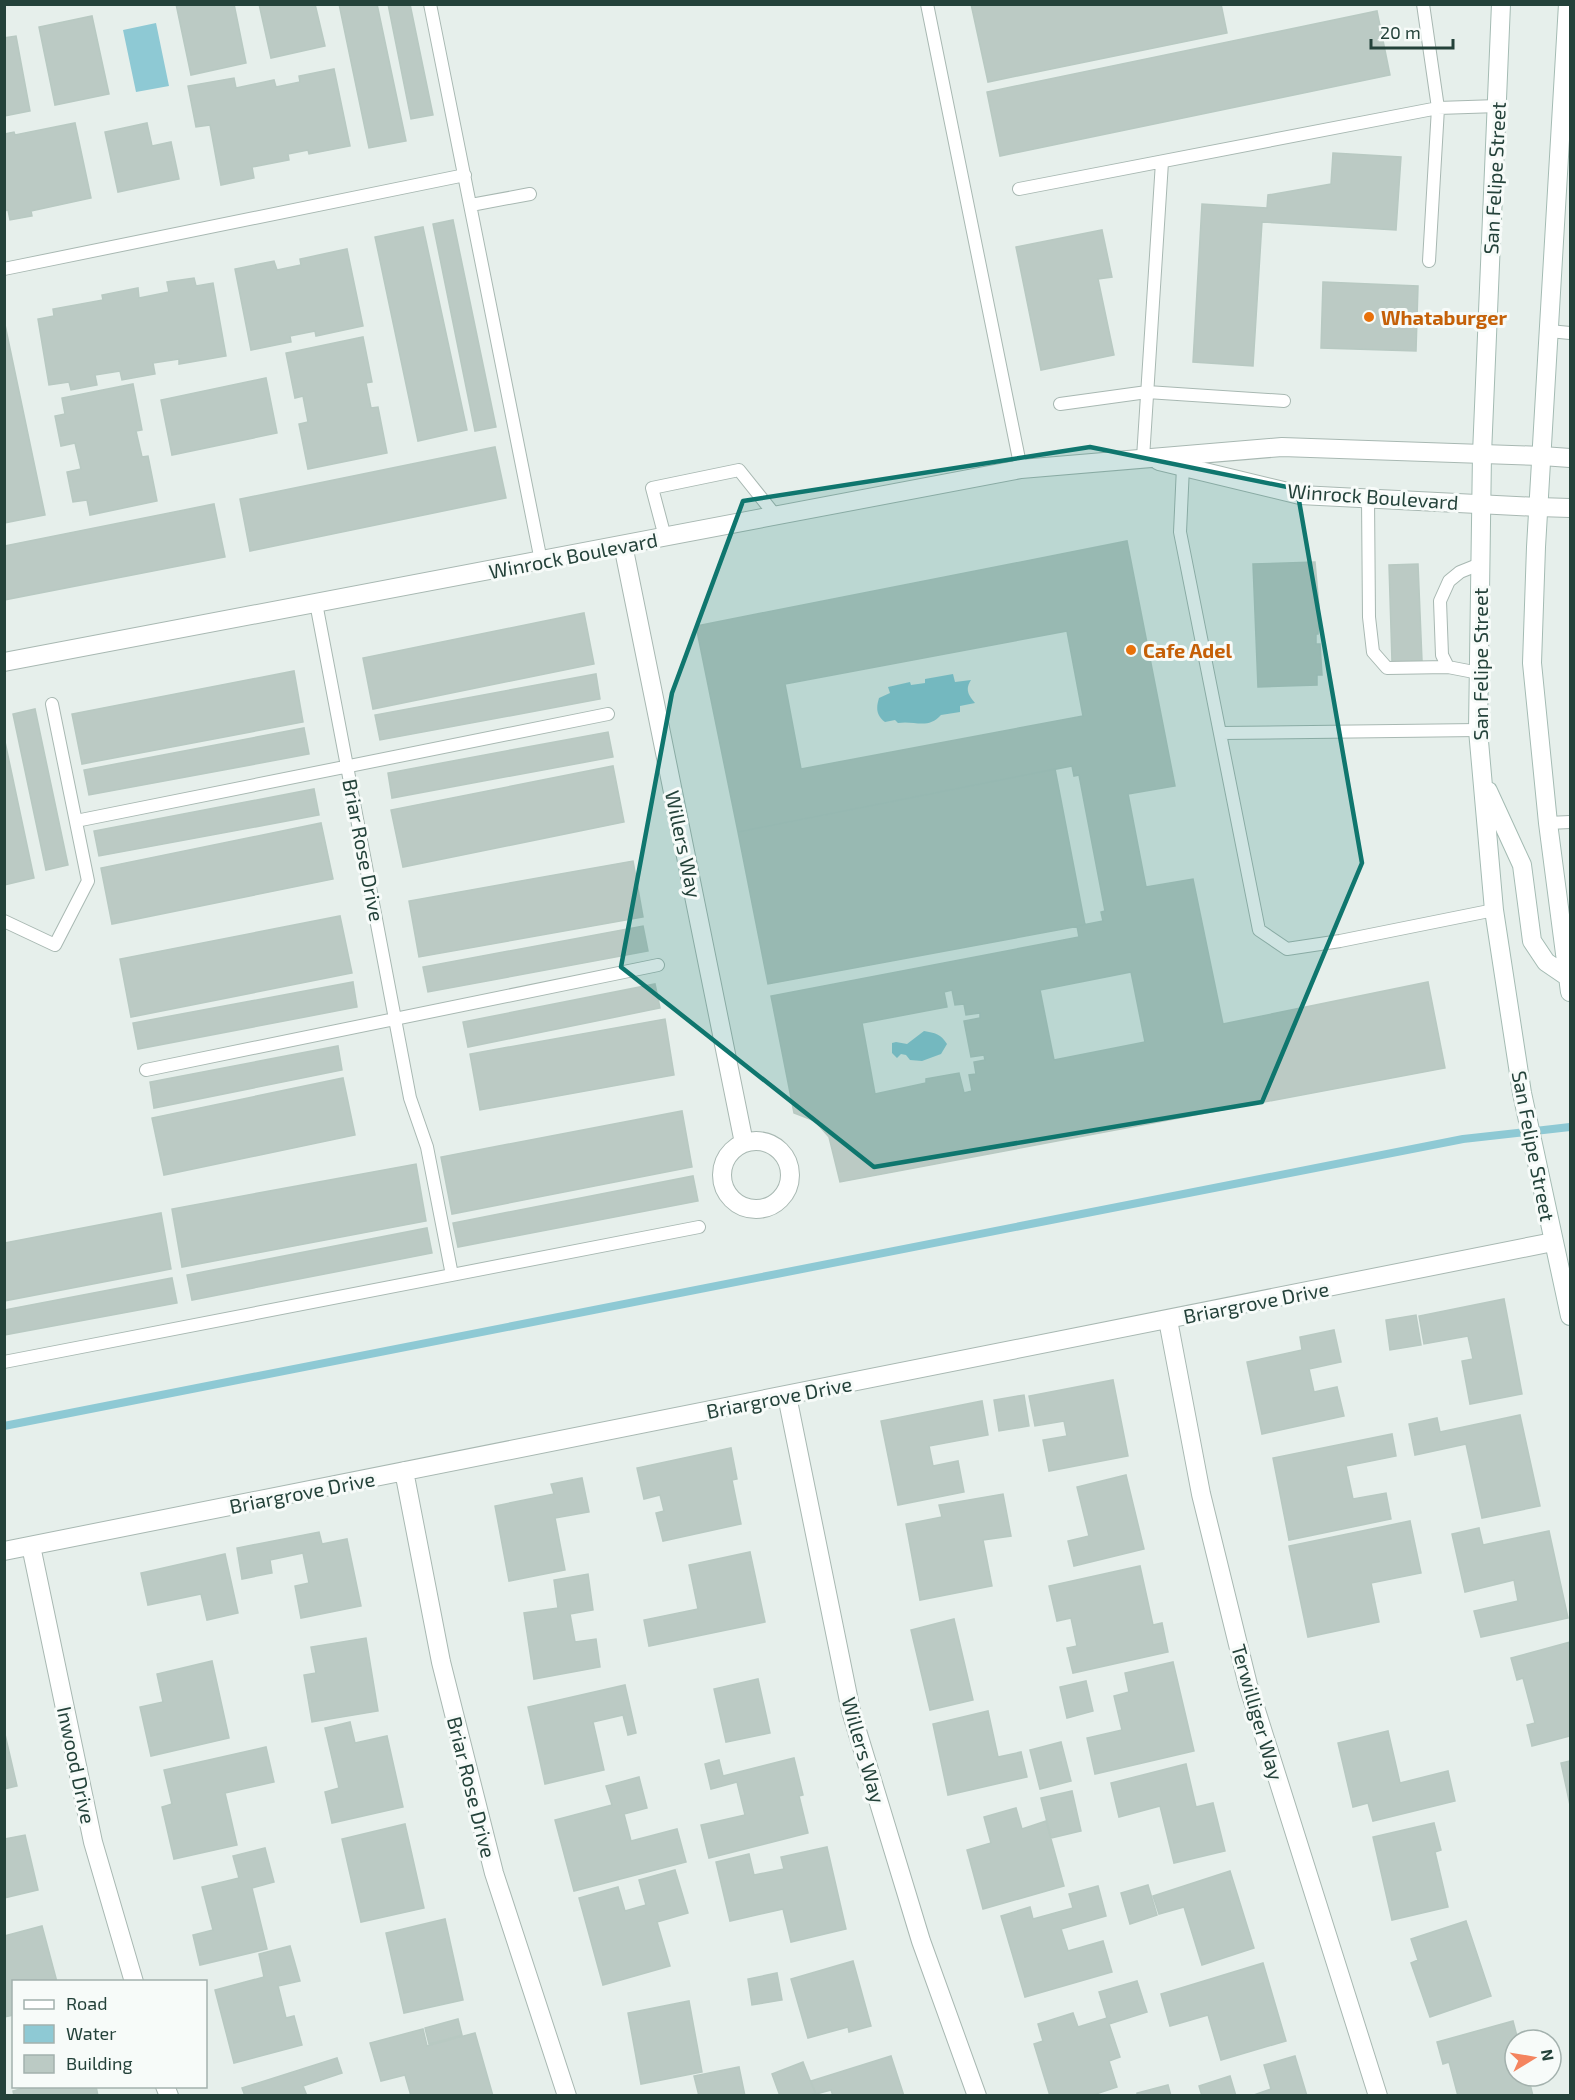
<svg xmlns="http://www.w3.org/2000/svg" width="1575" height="2100" font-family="'Exo 2',sans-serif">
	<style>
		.water { fill: #8ec9d4 }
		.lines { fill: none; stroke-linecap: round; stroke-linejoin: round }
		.stream { stroke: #8ec9d4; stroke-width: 8 }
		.building { fill: #bbcac4; stroke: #b8c9c2; stroke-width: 1.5; fill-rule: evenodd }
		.service-casing { stroke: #a8b8b2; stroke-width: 14 }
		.minor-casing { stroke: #a8b8b2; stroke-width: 20 }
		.tertiary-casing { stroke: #a8b8b2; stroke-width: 20 }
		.secondary-casing { stroke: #a4bbb3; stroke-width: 20 }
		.service { stroke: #fff; stroke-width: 12 }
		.minor { stroke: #fff; stroke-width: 18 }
		.tertiary { stroke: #fff; stroke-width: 18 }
		.secondary { stroke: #fff; stroke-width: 18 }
		.marked { fill: #0f766e; fill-opacity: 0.2; stroke: #0f766e; stroke-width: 4.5; stroke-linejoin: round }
		.food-dot { fill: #e8710a; stroke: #f7fbf9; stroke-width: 2 }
		.labels { text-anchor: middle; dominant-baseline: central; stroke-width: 6; stroke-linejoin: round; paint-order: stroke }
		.street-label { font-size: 20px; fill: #24423a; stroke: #f7fbf9 }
		.food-label { font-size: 20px; font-weight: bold; fill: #c56008; stroke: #f7fbf9; text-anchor: start }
	</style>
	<rect width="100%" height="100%" fill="#e6efeb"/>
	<path class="water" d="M156 23 169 86 136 92 123 30Z
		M953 674 955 682 971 680C965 689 968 695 975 703L960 706V712L941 715C928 730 914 720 898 723L895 720 885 722C876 715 876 708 879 698L890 693 888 687 910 682 911 685 925 683V679Z
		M924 1031C935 1033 941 1034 947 1044L941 1054 922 1061 910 1060 906 1055 901 1054 897 1058 892 1053V1043L896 1042 907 1044Z"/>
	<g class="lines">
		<path class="stream" d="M4 1426 1463 1139 1570 1127"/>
	</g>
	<path class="building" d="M176 4H234L246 63 191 75Z
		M259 4H315L325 46 271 58Z
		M339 4H377L406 141 369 148Z
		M388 4H410L433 115 411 119Z
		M971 4H1221L1227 33 988 82Z
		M1377 11 1390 75 1000 156 987 92Z
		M92 16 109 94 55 105 39 27Z
		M16 36 30 111 4 116V38Z
		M334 69 350 146 309 154 308 150 288 154 289 160 252 167 254 178 221 185 210 125 196 127 188 86 234 78 236 88 274 80 276 87 300 82 299 76Z
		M75 123 91 198 31 211 32 216 10 220 8 210 4 211V134L14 132 15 135Z
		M147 123 152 146 171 142 179 179 118 192 105 132Z
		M1333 153 1401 157 1396 230 1262 222 1253 366 1193 362 1202 204 1267 208 1268 195 1331 184Z
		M453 220 496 427 475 431 433 224Z
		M423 227 467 430 418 441 375 237Z
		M1102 230 1112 277 1098 279 1114 355 1041 370 1016 247Z
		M347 249 363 326 316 336 315 331 290 336 291 342 251 350 235 269 274 261 277 270 301 265 300 259Z
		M194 278 196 286 213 283 226 356 179 364V359L153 363 155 374 122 380 120 371 95 375 97 385 71 390 69 382 49 385 38 319 54 316 53 309 103 300 102 295 138 288 139 298 169 292 167 282Z
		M1323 282 1418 286 1416 351 1321 348Z
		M4 320 45 515 4 523Z
		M363 337 372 382 366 383 371 408 378 407 387 453 308 469 299 424 308 422 303 396 295 398 286 353Z
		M266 378 277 433 172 455 161 400Z
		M133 384 142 430 136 431 142 457 148 456 157 501 90 515 87 500 73 502 67 472 81 469 75 443 61 446 55 416 65 414 62 398Z
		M495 447 506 498 250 551 240 499Z
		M214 504 225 557 4 600V546Z
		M1127 541 1175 786 1128 794 1146 887 1193 879 1223 1024 1428 982 1445 1068 840 1182 829 1137 815 1121 794 1113 771 996 1079 937 1077 926 1103 921 1101 912 1105 911 1079 775 1074 776 1072 766 738 832 696 626ZM1067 631 1083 716 801 769 785 684ZM1131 972 1145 1042 1054 1060 1040 990ZM952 990 955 1005 964 1004 966 1015 980 1013V1018L964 1021 971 1057 984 1055 985 1060 974 1062 976 1074 969 1075 972 1091 964 1093 959 1073 926 1079V1083L875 1094 862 1023 947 1007 944 992Z
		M1315 562 1319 606 1318 634H1316V644H1320L1322 675H1317V685L1258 687 1253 564Z
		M1418 564 1422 661 1392 662 1389 565Z
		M584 613 594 664 373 709 363 658Z
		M294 671 303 722 82 764 72 714Z
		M596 674 600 699 380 740 375 715Z
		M35 709 68 865 46 870 13 714Z
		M304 728 309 754 89 795 84 770Z
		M608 732 613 757 392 798 388 773Z
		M4 737 34 878 4 885Z
		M613 766 624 822 403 867 391 810Z
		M1055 769 1085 925 768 984 738 832Z
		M314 789 319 815 99 856 94 831Z
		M321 823 333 879 112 924 101 868Z
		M633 861 643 917 419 957 409 901Z
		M340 916 352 973 131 1017 120 959Z
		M643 926 648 951 428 992 423 967Z
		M353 982 357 1007 138 1049 133 1023Z
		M655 984 660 1008 468 1047 463 1022Z
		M665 1019 674 1075 480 1110 470 1054Z
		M338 1046 342 1070 154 1108 150 1082Z
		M343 1078 355 1135 164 1175 152 1118Z
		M682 1111 692 1167 452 1214 441 1157Z
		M416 1164 426 1221 182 1267 172 1209Z
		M693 1176 698 1201 458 1247 453 1223Z
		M161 1213 171 1269 4 1301V1243Z
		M427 1228 432 1253 192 1300 187 1275Z
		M172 1278 177 1303 4 1335V1310Z
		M1504 1299 1522 1394 1470 1404 1462 1361 1473 1359 1468 1336 1424 1344 1419 1316Z
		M1416 1315 1421 1345 1390 1350 1386 1320Z
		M1334 1330 1341 1362 1309 1369 1314 1392 1337 1387 1344 1416 1262 1434 1247 1362 1302 1350 1300 1337Z
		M1113 1380 1128 1456 1049 1471 1043 1440 1067 1436 1064 1421 1035 1426 1029 1396Z
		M1024 1395 1029 1426 999 1431 994 1400Z
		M982 1401 988 1435 929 1446 933 1466 958 1461 964 1492 898 1505 881 1421Z
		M1520 1415 1540 1506 1482 1518 1466 1444 1415 1455 1409 1424 1437 1418 1440 1432Z
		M1392 1434 1396 1456 1346 1466 1353 1499 1386 1493 1391 1519 1289 1540 1273 1458Z
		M731 1448 737 1479 732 1480 741 1524 663 1541 656 1513 664 1511 660 1495 644 1499 637 1468Z
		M1126 1475 1144 1549 1074 1566 1068 1541 1089 1536 1077 1487Z
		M582 1478 589 1512 555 1518 565 1570 509 1581 495 1506 554 1494 551 1484Z
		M1003 1494 1011 1536 983 1540 992 1586 920 1600 906 1524 942 1517 939 1505Z
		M1410 1521 1421 1573 1371 1583 1379 1622 1308 1637 1289 1546Z
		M1479 1528 1483 1545 1549 1531 1568 1618 1481 1637 1474 1611 1518 1601 1514 1580 1465 1592 1452 1534Z
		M319 1532 322 1544 347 1539 361 1606 301 1618 295 1586 309 1583 303 1553 270 1560 272 1573 242 1579 237 1548Z
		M750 1552 765 1622 649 1646 644 1620 698 1609 689 1565Z
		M225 1554 238 1613 207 1620 201 1594 148 1605 141 1573Z
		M1140 1566 1153 1625 1162 1623 1168 1652 1073 1673 1067 1648 1077 1646 1071 1618 1057 1621 1049 1586Z
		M588 1574 593 1610 570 1614 575 1642 596 1639 600 1667 534 1679 524 1613 558 1608 554 1580Z
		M954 1619 973 1700 930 1710 911 1630Z
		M366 1638 378 1711 312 1722 304 1675 316 1673 311 1647Z
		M1570 1642V1736L1532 1746 1527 1725 1535 1723 1523 1678 1517 1680 1511 1658Z
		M212 1661 229 1738 151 1756 140 1707 163 1702 157 1674Z
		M1173 1662 1194 1751 1095 1774 1087 1738 1122 1730 1114 1696 1129 1692 1125 1673Z
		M758 1679 770 1733 726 1742 714 1689Z
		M1086 1681 1093 1711 1067 1718 1060 1687Z
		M625 1685 636 1733 628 1735 623 1715 593 1722 604 1770 545 1784 528 1707Z
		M988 1711 998 1757 1021 1752 1027 1777 948 1795 933 1724Z
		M350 1722 355 1743 387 1736 403 1807 332 1823 325 1792 339 1788 325 1728Z
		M4 1730 17 1786 4 1789Z
		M1388 1731 1400 1783 1448 1771 1455 1801 1373 1821 1368 1803 1353 1807 1338 1743Z
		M1061 1742 1071 1781 1040 1789 1030 1750Z
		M266 1747 274 1782 225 1793 237 1845 174 1859 162 1807 172 1804 164 1770Z
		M794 1758 803 1795 799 1796 808 1833 709 1858 701 1825 745 1815 737 1782 711 1789 705 1764 719 1760 723 1776Z
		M1570 1761V1805L1561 1763Z
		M1186 1764 1196 1807 1213 1803 1225 1851 1174 1863 1160 1806 1119 1817 1111 1783Z
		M639 1777 647 1808 624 1814 631 1841 677 1829 686 1862 574 1891 555 1820 612 1805 606 1786Z
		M1072 1791 1081 1831 1051 1838 1041 1798Z
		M1016 1808 1022 1829 1046 1821 1064 1886 983 1909 967 1850 991 1843 984 1817Z
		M1434 1823 1441 1850 1435 1852 1448 1907 1392 1920 1373 1837Z
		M405 1824 424 1908 361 1922 342 1839Z
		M25 1835 38 1890 4 1898V1839Z
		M827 1847 846 1929 791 1942 783 1909 730 1921 716 1862 749 1854 754 1875 784 1869 781 1857Z
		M265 1848 274 1882 252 1888 267 1949 200 1965 193 1935 213 1930 202 1887 239 1878 233 1856Z
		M675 1870 688 1913 657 1922 670 1966 603 1985 579 1898 618 1887 625 1911 646 1905 639 1880Z
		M1230 1871 1254 1948 1202 1965 1184 1907 1159 1914 1153 1896Z
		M1148 1885 1157 1915 1130 1924 1121 1893Z
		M1098 1886 1106 1916 1061 1929 1068 1951 1103 1941 1112 1972 1025 1997 1001 1916 1030 1907 1033 1919 1073 1908 1069 1894Z
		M445 1919 463 2000 404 2013 386 1933Z
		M1466 1921 1491 1996 1430 2017 1411 1963 1418 1960 1411 1939Z
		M42 1926 57 1982H14V2015L4 2017V1936Z
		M290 1946 300 1981 278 1986 286 2018 294 2016 302 2045 234 2063 215 1990 264 1977 259 1954Z
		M853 1961 871 2026 849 2032 848 2027 808 2038 791 1979Z
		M1263 1963 1286 2041 1221 2060 1208 2015 1170 2026 1161 1994Z
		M777 1973 782 2000 752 2005 748 1979Z
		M1137 1981 1147 2012 1109 2024 1120 2057 1109 2061 1117 2087 1090 2096H1050L1034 2044 1043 2041 1038 2024 1073 2013 1078 2027 1107 2018 1099 1992Z
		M689 2001 702 2072 641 2084 628 2013Z
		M458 2019 462 2035 429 2044 425 2028Z
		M1513 2021 1518 2040H1515V2076H1528L1533 2096H1458L1449 2062 1443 2064 1437 2042Z
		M423 2029 427 2046 475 2033 493 2096H411L405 2075 381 2081 370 2043Z
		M891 2056 904 2096H833L831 2090 816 2094 811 2081Z
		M1295 2056 1307 2096H1251L1271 2089 1264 2065Z
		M337 2058 342 2073 303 2086 307 2096H245L242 2088Z
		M803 2062 815 2093 808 2096H780L772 2074Z
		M739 2067 745 2096H699L694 2076Z
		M1230 2076 1236 2096H1202L1199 2086Z
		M1168 2085 1171 2096H1137V2093Z
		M30 2086H96L98 2096H14L13 2091Z"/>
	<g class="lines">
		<defs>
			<path id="service" d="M430 4 541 561
				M927 4 1021 469
				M1423 4 1438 108 1429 261
				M1019 189 1438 108 1498 106
				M471 205 530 194
				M4 269 465 175
				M1549 331 1570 333
				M1060 404 1147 392 1284 401
				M1143 458 1162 162
				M1183 467 1180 532 1259 930 1287 949 1340 941 1494 910
				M1368 498 1369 617 1373 652 1387 668 1448 667
				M665 537 652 488 739 470 775 515
				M316 603 410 1098 427 1147 452 1275
				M1479 673 1448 667 1442 655 1440 601 1449 581 1460 572 1480 564
				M1221 733 1478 730
				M76 821 608 714
				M1548 823 1570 822
				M4 921 55 945 88 881 52 704
				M146 1070 658 965
				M4 1362 699 1227"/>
			<path id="minor" d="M1542 456 1570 458
				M1538 507 1570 508
				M623 545 744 1143
				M722 1175a34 34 0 1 1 68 0a34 34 0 1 1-68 0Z
				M1168 1320 1201 1494 1248 1685 1378 2096
				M787 1396 851 1711 921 1941 977 2096
				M404 1471 441 1662 494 1873 567 2096
				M31 1546 93 1842 134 1982
				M4 1551 1553 1242
				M165 2086 169 2096"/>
			<path id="tertiary" d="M1159 461 1300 495 1538 507
				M4 662 1021 469 1282 447 1542 456"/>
			<path id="secondary" d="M1501 4 1482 454 1478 730 1494 910 1522 1093 1570 1316
				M1568 4 1536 547 1532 663 1548 823 1570 992
				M1488 791 1522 865 1532 941 1546 962 1568 977"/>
		</defs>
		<use href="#service" class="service-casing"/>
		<use href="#minor" class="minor-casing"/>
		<use href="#tertiary" class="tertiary-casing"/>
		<use href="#secondary" class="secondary-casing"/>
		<use href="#service" class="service"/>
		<use href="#minor" class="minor"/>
		<use href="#tertiary" class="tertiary"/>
		<use href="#secondary" class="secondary"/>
	</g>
	<path class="marked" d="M1090 447 1297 489 1362 863 1262 1102 874 1167 621 967 672 693 743 501Z"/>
	<g class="food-dot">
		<circle cx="1369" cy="317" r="6"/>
		<circle cx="1131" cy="650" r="6"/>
	</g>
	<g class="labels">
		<g class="street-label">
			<text transform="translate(1494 178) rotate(-87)">San Felipe Street</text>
			<text transform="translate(1373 496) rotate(4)">Winrock Boulevard</text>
			<text transform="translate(573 555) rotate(-11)">Winrock Boulevard</text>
			<text transform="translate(1480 664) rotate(-90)">San Felipe Street</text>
			<text transform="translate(684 844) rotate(78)">Willers Way</text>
			<text transform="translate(364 850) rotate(79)">Briar Rose Drive</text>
			<text transform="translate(1534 1146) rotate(79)">San Felipe Street</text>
			<text transform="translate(1256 1302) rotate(-11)">Briargrove Drive</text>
			<text transform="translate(779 1397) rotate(-11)">Briargrove Drive</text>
			<text transform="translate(302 1492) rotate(-11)">Briargrove Drive</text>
			<text transform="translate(1258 1712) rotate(74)">Terwilliger Way</text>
			<text transform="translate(864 1750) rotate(74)">Willers Way</text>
			<text transform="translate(77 1765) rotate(78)">Inwood Drive</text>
			<text transform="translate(472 1787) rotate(76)">Briar Rose Drive</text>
		</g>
		<g class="food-label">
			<text x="1381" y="317">Whataburger</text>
			<text x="1143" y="650">Cafe Adel</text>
		</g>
	</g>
	<rect width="1575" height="2100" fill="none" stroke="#24423a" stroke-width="12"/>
	<rect x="12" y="1980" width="195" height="108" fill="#f7fbf9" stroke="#a3b1ad" stroke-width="1.5"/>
	<rect x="24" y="2000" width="30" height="9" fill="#ffffff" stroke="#a3b1ad" stroke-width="1.5"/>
	<text x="66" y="2010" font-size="18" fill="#24423a">Road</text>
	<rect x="24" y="2025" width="30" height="18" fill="#8ec9d4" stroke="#a3b1ad" stroke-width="1.5"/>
	<text x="66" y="2040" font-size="18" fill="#24423a">Water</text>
	<rect x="24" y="2055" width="30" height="18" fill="#bbcac4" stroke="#a3b1ad" stroke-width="1.5"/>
	<text x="66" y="2070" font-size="18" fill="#24423a">Building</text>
	<g transform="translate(1533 2058) rotate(79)"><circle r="28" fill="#f7fbf9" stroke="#a3b1ad" stroke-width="1.5"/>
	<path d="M0-4.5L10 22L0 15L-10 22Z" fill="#f4845f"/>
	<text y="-9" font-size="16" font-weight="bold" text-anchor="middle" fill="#24423a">N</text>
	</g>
	<path d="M1371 39v9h82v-9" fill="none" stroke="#24423a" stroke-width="3"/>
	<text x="1380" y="39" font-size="18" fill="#24423a" stroke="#f7fbf9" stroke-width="4.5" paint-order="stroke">20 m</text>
</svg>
